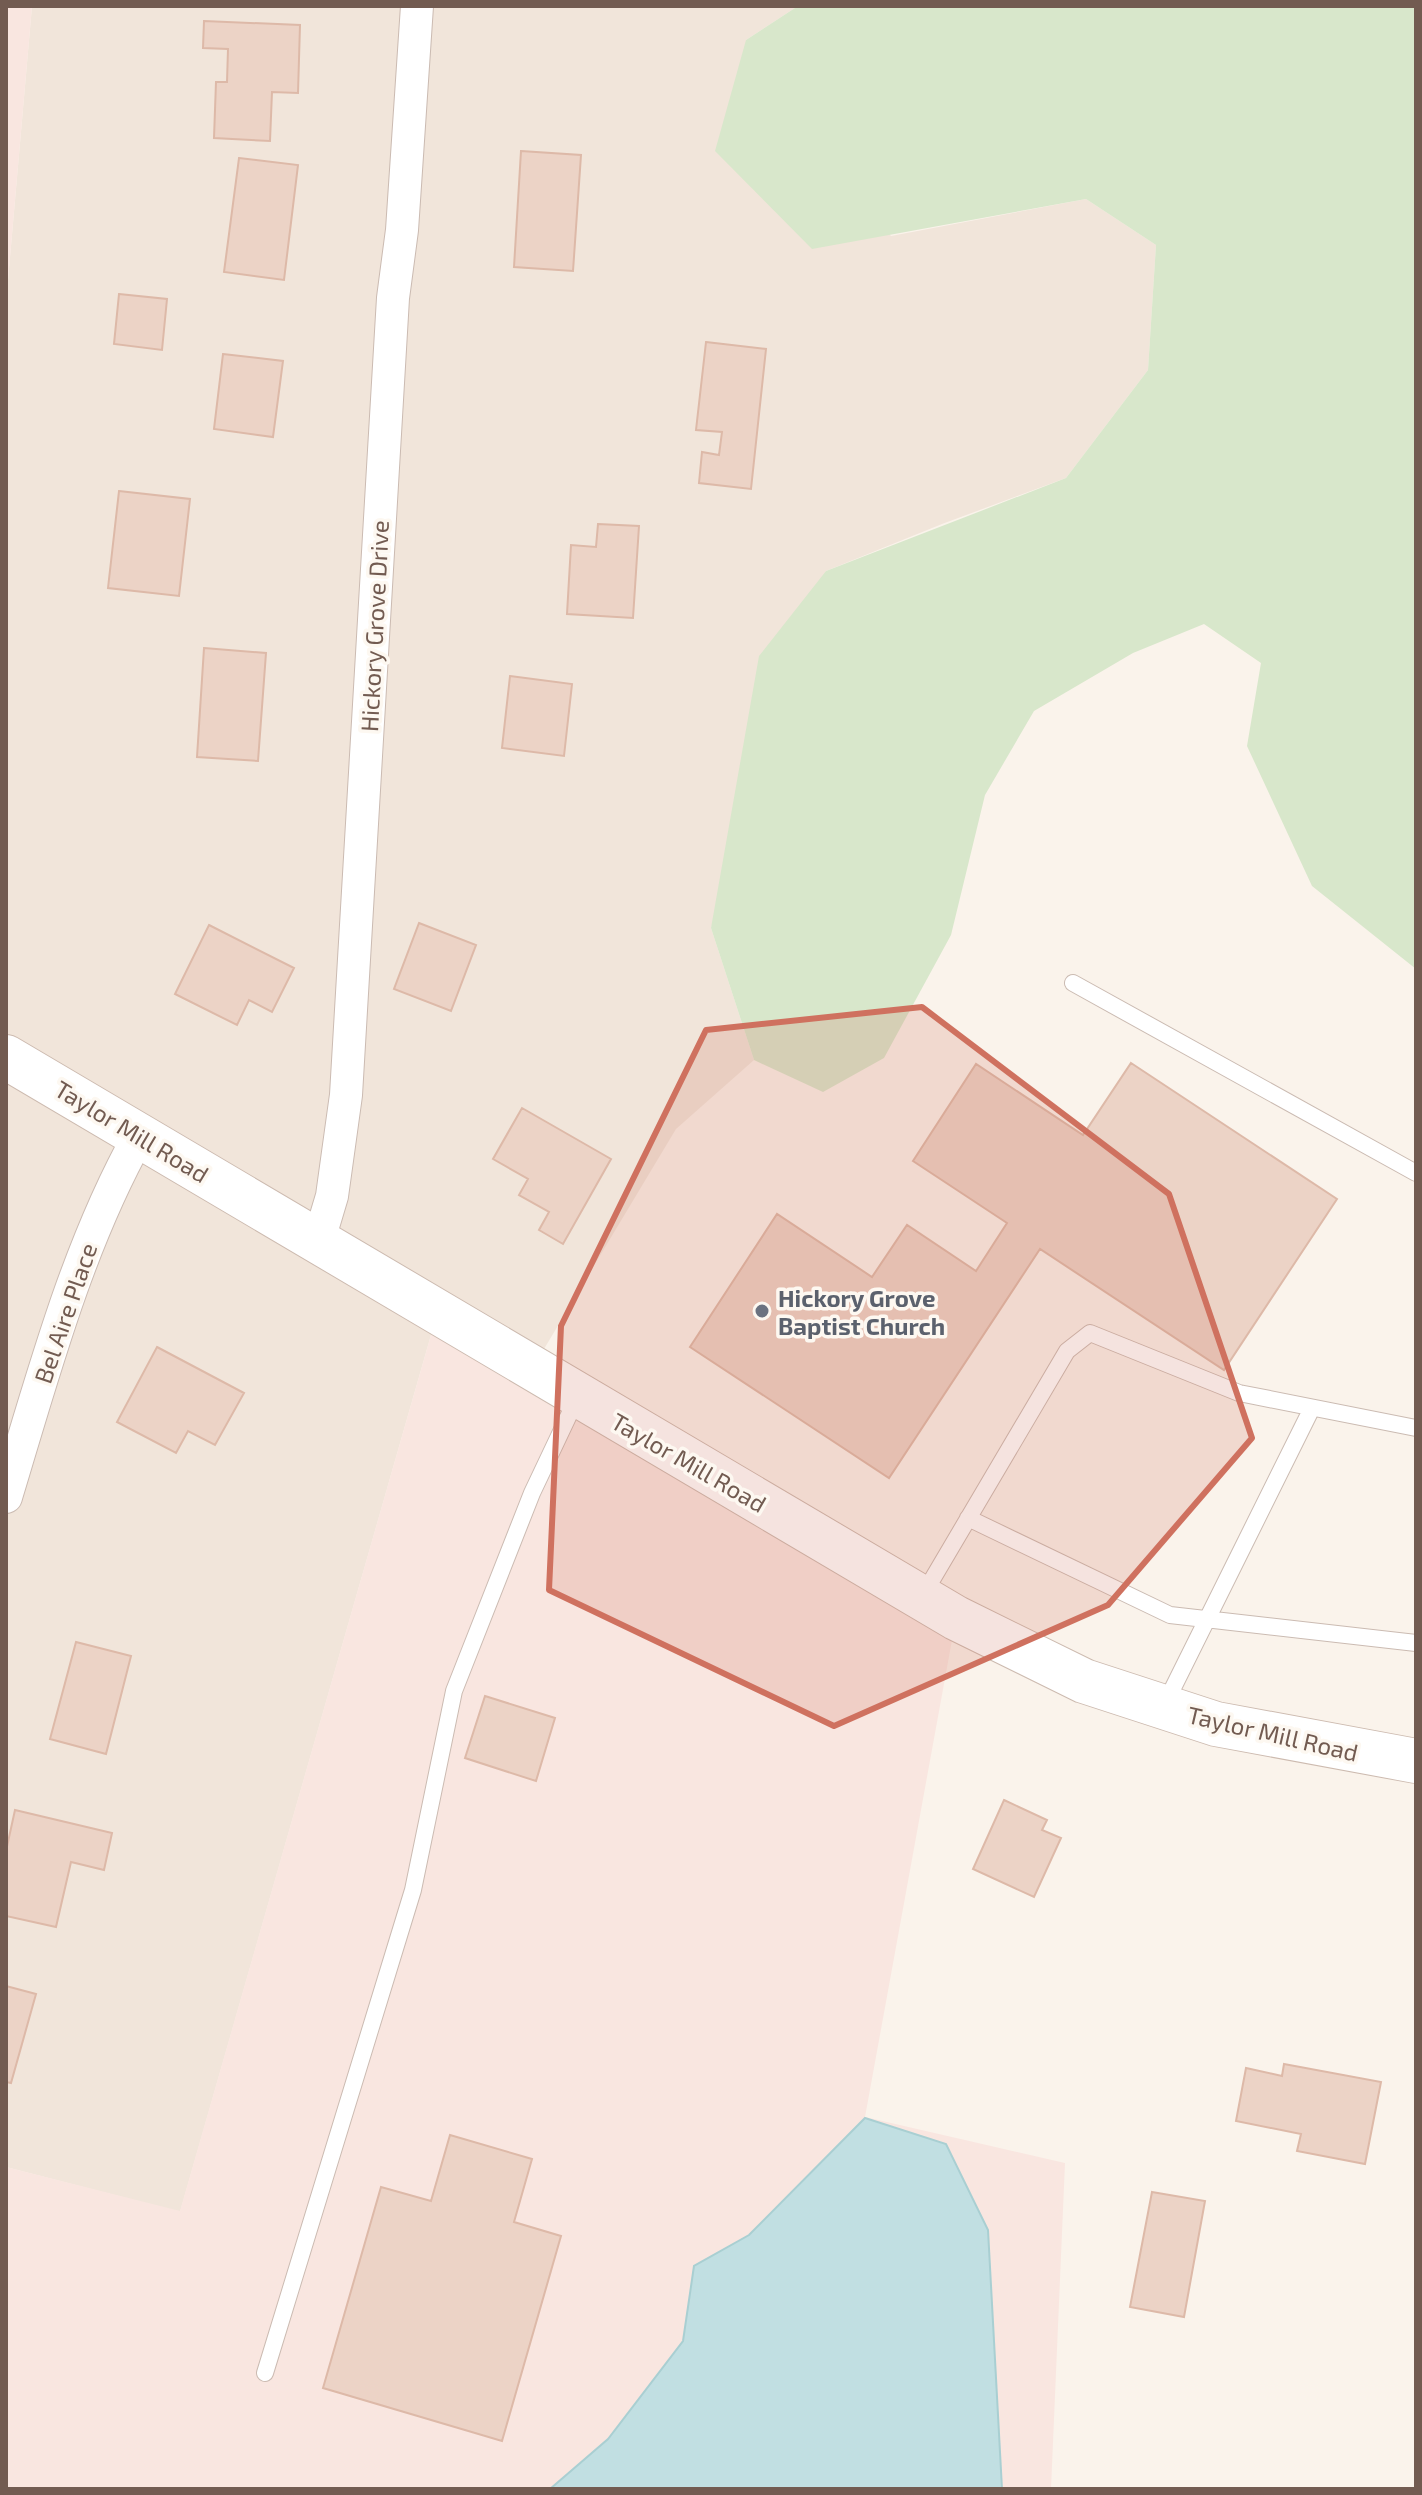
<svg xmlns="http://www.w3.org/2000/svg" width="1422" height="2495" font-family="'Exo 2',sans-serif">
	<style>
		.residential { fill: #f1e5da }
		.commercial { fill: #f9e6e0 }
		.green { fill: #d8e7cb }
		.water { fill: #c1dfe2; stroke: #a9cfd2; stroke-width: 2 }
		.building { fill: #ecd3c6; stroke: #ddb9a8; stroke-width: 2 }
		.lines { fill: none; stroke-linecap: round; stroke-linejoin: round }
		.lane-casing { stroke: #cbbbb2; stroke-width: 18 }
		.street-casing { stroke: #cbbbb2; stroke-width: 34 }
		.secondary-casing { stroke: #cdbbb0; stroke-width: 46 }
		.lane { stroke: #fff; stroke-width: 16 }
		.street { stroke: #fff; stroke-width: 32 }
		.secondary { stroke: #fff; stroke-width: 44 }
		.marked { fill: #cf715f; fill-opacity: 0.2; stroke: #cf715f; stroke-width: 6; stroke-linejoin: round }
		.worship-dot { fill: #6b7280; stroke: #fdf8f1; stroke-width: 3 }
		.labels { text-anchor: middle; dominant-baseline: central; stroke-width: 7; stroke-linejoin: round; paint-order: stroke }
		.street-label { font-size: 24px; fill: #725b51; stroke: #fdf8f1 }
		.worship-label { font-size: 24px; font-weight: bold; fill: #5b616d; stroke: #fdf8f1; text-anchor: start }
	</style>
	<rect width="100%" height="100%" fill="#faf3eb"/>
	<path class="residential" d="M32 6H798L746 40 891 236 1086 199 1156 245 1148 370 1066 478 942 524 826 571 711 928 754 1060 676 1129 532 1369 437 1314 180 2212 6 2167V303Z"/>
	<path class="commercial" d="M6 6H32L6 303Z
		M437 1314 956 1618 865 2117 1065 2163 1051 2489H6V2167L180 2211Z"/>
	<path class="green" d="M798 6H1416V969L1312 886 1247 746 1261 663 1204 624 1133 653 1034 711 985 795 951 935 884 1058 823 1092 754 1060 711 928 759 656 826 571 1066 478 1148 370 1156 245 1086 199 812 249 715 151 746 40Z"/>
	<path class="water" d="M865 2118 946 2144 988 2230 1002 2489H550L608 2439 683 2341 694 2266 749 2235Z"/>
	<path class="building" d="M204 21 300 25 298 93 272 92 270 141 214 138 216 82H227L228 49 203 48Z
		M521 151 581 155 573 271 514 267Z
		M239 158 298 165 284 280 224 272Z
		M119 294 167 299 162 350 114 344Z
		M706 342 766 349 751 489 699 483 702 452 719 455 722 432 696 430Z
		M223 354 283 361 273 437 214 429Z
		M119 491 190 499 179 596 108 588Z
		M598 524 639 526 633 618 567 614 571 545 596 547Z
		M204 648 266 653 258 761 197 757Z
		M510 676 572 684 564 756 502 748Z
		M419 923 476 945 451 1011 394 989Z
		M209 925 294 968 272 1012 249 1000 237 1025 175 994Z
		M1131 1063 1337 1199 1224 1370 1040 1249 889 1478 690 1347 777 1214 872 1277 907 1225 976 1271 1007 1223 913 1161 976 1064 1083 1135Z
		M522 1108 611 1159 563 1244 539 1230 549 1212 519 1195 528 1179 493 1159Z
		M157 1347 244 1393 215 1445 188 1431 176 1453 117 1422Z
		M76 1642 131 1656 106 1754 50 1739Z
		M485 1696 555 1718 536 1781 465 1758Z
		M1004 1800 1047 1820 1042 1830 1061 1838 1034 1897 973 1869Z
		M15 1810 112 1833 104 1870 71 1862 56 1927 6 1916V1851Z
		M6 1986 36 1994 11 2083 6 2082Z
		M1284 2064 1381 2082 1365 2164 1297 2151 1301 2134 1236 2121 1246 2068 1282 2076Z
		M450 2135 532 2159 514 2222 561 2236 502 2441 323 2388 381 2187 431 2201Z
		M1152 2192 1205 2201 1184 2317 1130 2307Z"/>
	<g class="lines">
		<defs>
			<path id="lane" d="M1073 983 1416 1173
				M968 1518 1170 1615 1416 1643
				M923 1595 1067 1351 1090 1333 1239 1393 1416 1428
				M1165 1704 1312 1408
				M265 2373 413 1890 454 1691 532 1493 577 1398"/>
			<path id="street" d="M318 1243 332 1196 346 1095 393 298 402 230 417 6
				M6 1497C43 1375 77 1247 139 1136"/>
			<path id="secondary" d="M6 1057 956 1618 1084 1681 1216 1724 1416 1761"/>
		</defs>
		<use href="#lane" class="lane-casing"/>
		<use href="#street" class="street-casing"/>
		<use href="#secondary" class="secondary-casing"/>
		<use href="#lane" class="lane"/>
		<use href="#street" class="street"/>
		<use href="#secondary" class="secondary"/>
	</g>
	<path class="marked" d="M922 1007 1169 1194 1252 1438 1108 1605 834 1726 549 1590 561 1326 706 1030Z"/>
	<circle class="worship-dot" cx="762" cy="1311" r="8"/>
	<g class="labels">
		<g class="street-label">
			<text transform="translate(374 626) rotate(-87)">Hickory Grove Drive</text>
			<text transform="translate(132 1131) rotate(31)">Taylor Mill Road</text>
			<text transform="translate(65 1313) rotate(-71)">Bel Aire Place</text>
			<text transform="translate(689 1462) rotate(30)">Taylor Mill Road</text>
			<text transform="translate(1273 1733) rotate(13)">Taylor Mill Road</text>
		</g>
		<g class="worship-label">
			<text x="778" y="1297">Hickory Grove<tspan x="778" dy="28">Baptist Church</tspan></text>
		</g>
	</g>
	<rect width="1422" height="2495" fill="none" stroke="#725b51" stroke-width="16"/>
</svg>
